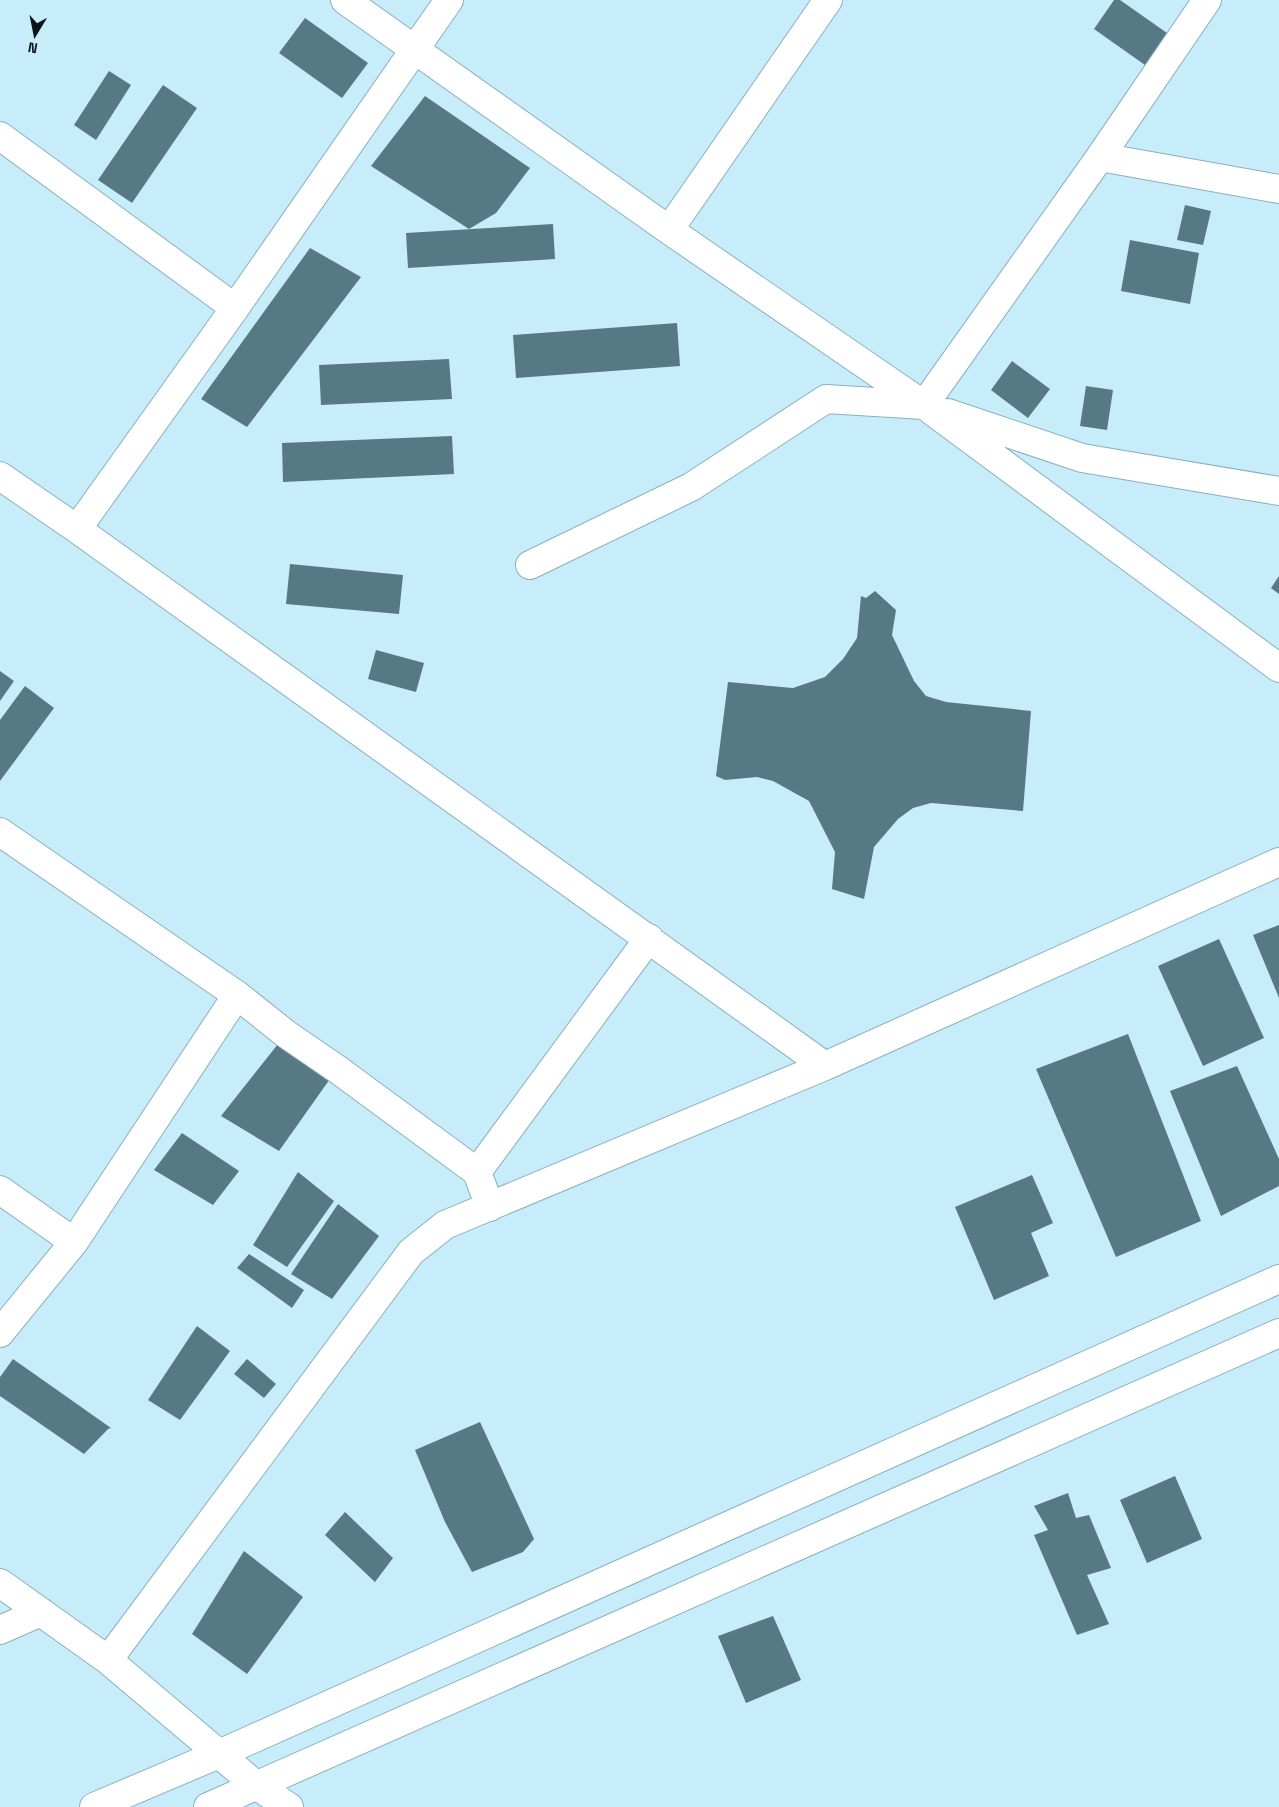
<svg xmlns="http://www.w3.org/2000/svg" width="1279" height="1807" font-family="'Space Grotesk',sans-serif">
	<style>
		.building { fill: #567985 }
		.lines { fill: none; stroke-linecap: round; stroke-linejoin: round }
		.minor-casing { stroke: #8bb0bd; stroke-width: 30 }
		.minor { stroke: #fff; stroke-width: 28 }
	</style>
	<rect width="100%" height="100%" fill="#c7edfb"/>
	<path class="building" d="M1114 0H1120L1167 33 1145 65 1094 29Z
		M305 18 368 63 342 98 279 53Z
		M109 71 131 85 96 140 74 125Z
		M163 85 197 108 132 203 98 180Z
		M425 96 530 168 496 213 469 229 371 166Z
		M1185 205 1211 211 1203 245 1177 240Z
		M553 224 555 259 408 268 406 233Z
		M1130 240 1199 253 1190 304 1121 291Z
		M310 248 361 277 247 427 201 399Z
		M677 323 680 366 516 378 513 335Z
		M449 359 452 399 321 405 319 365Z
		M1012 361 1050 389 1028 418 991 390Z
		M1086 386 1113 390 1107 430 1080 426Z
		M452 436 454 474 283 482 282 443Z
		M290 564 403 575 399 614 286 604Z
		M1279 576V594L1271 588Z
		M875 591 896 610 892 635 914 681 926 696 946 702 1031 711 1023 811 931 803 913 808 898 819 874 847 864 899 832 889 835 852 809 801 773 781 757 777 725 780 716 776 728 682 793 688 825 677 843 659 857 638 861 596 866 598Z
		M376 650 424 663 416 692 368 679Z
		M0 671 14 681 0 701Z
		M25 686 54 708 0 781V720Z
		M1279 925V998L1253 935Z
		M1219 939 1264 1038 1203 1066 1158 966Z
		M286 1034 337 1069 279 1151 221 1116Z
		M1128 1034 1201 1221 1116 1257 1036 1069Z
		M1237 1066 1279 1159V1186L1221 1216 1170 1091Z
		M182 1133 239 1171 213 1205 154 1170Z
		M298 1172 334 1201 287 1267 253 1245Z
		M1032 1175 1053 1223 1031 1233 1049 1276 994 1300 955 1207Z
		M338 1204 379 1236 332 1299 291 1274Z
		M249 1254 304 1290 292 1308 237 1268Z
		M197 1326 230 1351 180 1420 148 1400Z
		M13 1359 111 1428 108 1429 84 1454 0 1396V1377Z
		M247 1359 276 1384 264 1398 234 1374Z
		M480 1422 534 1539 523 1552 472 1572 445 1522 415 1450Z
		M1175 1476 1202 1539 1147 1563 1120 1500Z
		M1068 1493 1076 1518 1089 1515 1111 1568 1087 1575 1109 1624 1077 1635 1034 1535 1048 1530 1034 1506Z
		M345 1512 393 1558 375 1582 325 1535Z
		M244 1551 303 1597 247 1674 192 1634Z
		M773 1616 801 1680 746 1703 718 1636Z"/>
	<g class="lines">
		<defs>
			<path id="minor" d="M345 0 669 230 924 405 1279 668
				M0 136 235 308
				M1100 157 1279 189
				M669 230 828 0
				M948 413 1082 458 1279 491
				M0 476 77 529 825 1066
				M77 529 235 308 449 0
				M530 565 691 487 826 399 924 405 1100 157 1207 0
				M0 832 237 995 286 1034 337 1069 477 1172 490 1207
				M477 1172 649 938
				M0 1190 74 1242
				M0 1333 74 1242 237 995
				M0 1583 108 1660 257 1786 289 1807
				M0 1630 41 1612
				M108 1660 411 1252 445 1225 825 1066 1279 862
				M94 1807 219 1754 1279 1279
				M208 1807 1279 1333"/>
		</defs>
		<use href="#minor" class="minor-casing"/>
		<use href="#minor" class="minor"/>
	</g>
	<g transform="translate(35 35) rotate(190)" stroke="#c7edfb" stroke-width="4" paint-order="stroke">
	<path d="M0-4L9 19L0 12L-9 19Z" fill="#08161b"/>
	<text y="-8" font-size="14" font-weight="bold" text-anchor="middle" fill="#08161b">N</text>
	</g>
</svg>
